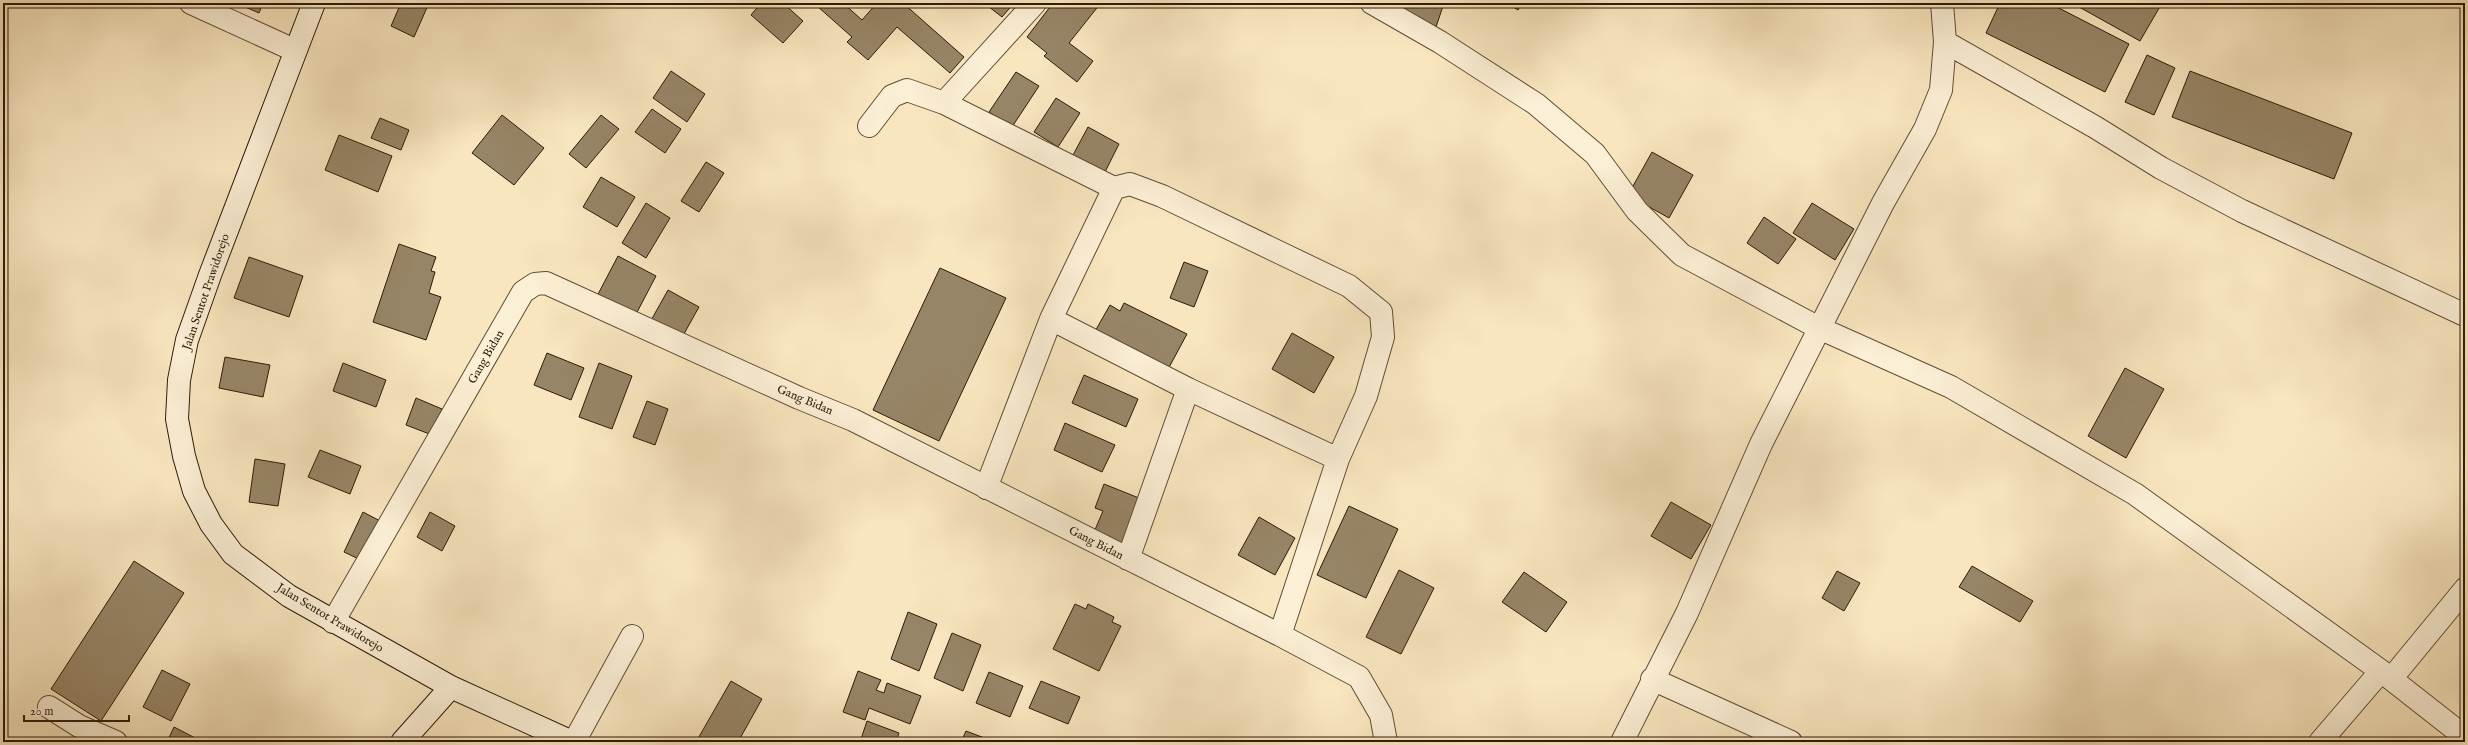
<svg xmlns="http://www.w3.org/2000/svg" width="2468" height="745" font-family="'IM FELL English',serif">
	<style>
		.building { fill: #978567; stroke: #2c1b07 }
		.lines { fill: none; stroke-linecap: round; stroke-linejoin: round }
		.street-casing { stroke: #5f4e35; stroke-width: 24 }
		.secondary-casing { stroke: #2c1b07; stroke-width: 24 }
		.street { stroke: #fbefd5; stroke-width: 22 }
		.secondary { stroke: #fbefd5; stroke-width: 22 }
		.labels { text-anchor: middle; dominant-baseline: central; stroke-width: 3; stroke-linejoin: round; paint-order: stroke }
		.street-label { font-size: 12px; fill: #2c1b07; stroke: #fbefd5 }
	</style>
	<rect width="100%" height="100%" fill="#f9e6bf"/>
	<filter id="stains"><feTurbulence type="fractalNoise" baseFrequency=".005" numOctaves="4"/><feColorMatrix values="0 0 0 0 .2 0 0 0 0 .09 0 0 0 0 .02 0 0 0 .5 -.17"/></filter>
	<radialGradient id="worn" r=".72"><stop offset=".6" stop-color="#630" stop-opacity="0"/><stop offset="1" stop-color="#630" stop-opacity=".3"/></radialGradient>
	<path class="building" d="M236 3H263L259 13Z
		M401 3H429L414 37 391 26Z
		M761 3H783L803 21 783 43 751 15Z
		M819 3H843L862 20 877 3H903L964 57 950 73 897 27 868 60 847 42 852 37 817 6Z
		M984 3H1014L1002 17Z
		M1053 3 1100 4 1069 43 1093 61 1077 82 1044 56 1047 53 1027 37Z
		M1403 3H1444L1435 30 1398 17Z
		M1506 3H1522L1518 10Z
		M2000 3H2049L2129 44 2105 92 1986 33Z
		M2072 3H2162L2140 41Z
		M2147 55 2175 68 2154 115 2125 102Z
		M671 71 705 94 687 122 653 98Z
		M2190 71 2352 133 2334 179 2172 117Z
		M1016 72 1039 86 1012 127 989 112Z
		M1056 98 1080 113 1058 147 1034 132Z
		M652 109 681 129 665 153 635 132Z
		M502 115 544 148 514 185 472 153Z
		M601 115 619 129 586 168 569 154Z
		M380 118 409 130 401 150 371 138Z
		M1088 127 1119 144 1105 172 1073 155Z
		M339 135 392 156 378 192 325 170Z
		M1652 152 1693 175 1669 218 1628 195Z
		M706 162 724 173 699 212 681 201Z
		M601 177 635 197 617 227 583 207Z
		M646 203 670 218 646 258 622 243Z
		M1812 203 1854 229 1835 260 1793 233Z
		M1764 217 1796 239 1778 264 1747 243Z
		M399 244 436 257 431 271 435 272 429 293 441 297 426 340 373 322Z
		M618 256 656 276 634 318 596 298Z
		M249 257 303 276 289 317 234 298Z
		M1184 262 1208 271 1194 307 1170 298Z
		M940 268 1006 298 939 441 873 410Z
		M668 290 699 307 680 341 649 324Z
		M1124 303 1187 334 1166 373 1094 333 1110 305 1120 311Z
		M1292 333 1334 357 1314 393 1272 369Z
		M547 353 584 368 571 400 534 385Z
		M225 357 270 365 263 397 219 388Z
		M343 363 386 380 376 407 333 391Z
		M599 363 632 376 612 429 579 417Z
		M2125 368 2164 389 2126 458 2088 436Z
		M1084 375 1138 399 1126 427 1072 403Z
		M416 398 442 409 432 435 406 425Z
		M647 401 668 409 655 445 633 437Z
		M1065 423 1115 445 1102 472 1054 450Z
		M320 450 361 466 350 494 308 477Z
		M255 459 285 464 278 506 249 502Z
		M1104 484 1144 500 1123 552 1091 539 1103 511 1095 508Z
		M1671 502 1711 525 1691 559 1651 536Z
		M1349 506 1398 529 1366 598 1317 575Z
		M363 512 384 523 365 562 344 552Z
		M430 512 455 526 442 551 417 537Z
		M1259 517 1295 538 1275 575 1238 555Z
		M134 561 184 593 101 721 51 689Z
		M1972 566 2033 601 2020 622 1959 587Z
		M1399 570 1434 588 1401 654 1366 637Z
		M1837 571 1860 583 1844 611 1822 598Z
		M1524 572 1567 602 1546 632 1502 602Z
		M1075 604 1086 609 1088 604 1114 617 1112 622 1121 626 1099 671 1053 649Z
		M908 612 937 624 919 671 891 659Z
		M952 633 981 645 963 691 934 678Z
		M162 670 190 684 171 721 143 707Z
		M858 671 881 680 876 690 884 693 887 683 921 696 910 724 869 708 865 720 843 712Z
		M989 672 1023 686 1010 717 976 703Z
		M731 681 762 699 738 742H696Z
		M1041 681 1080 697 1068 724 1029 708Z
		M867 721 899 733 896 742H860Z
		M174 727 203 742H167Z
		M966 731 995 742H961Z"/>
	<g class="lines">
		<defs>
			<path id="street" d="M191 3 294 50
				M1035 3 944 103 1114 188
				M1372 3 1440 42 1536 104 1595 154 1637 211 1682 255 1819 328 1951 387 2135 494 2381 671 2465 737
				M1945 42 2095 127 2161 168 2242 211 2465 315
				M869 126 892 96 907 90 944 103
				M1051 319 1188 389 1128 559
				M1188 389 1338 459
				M986 488 1051 319 1114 188 1130 184 1162 196 1349 286 1381 312 1383 337 1366 396 1338 459 1280 635
				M333 622 523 292 535 284 546 283 799 398 853 420 1280 635 1359 677 1381 715 1386 742
				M1652 679 1791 742
				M2391 679 2465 589
				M49 707 79 726 116 742
				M574 742 632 636
				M1622 742 1687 613 1761 444 1883 203 1925 129 1941 90 1945 42 1942 3
				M2320 742 2381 671"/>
			<path id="secondary" d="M314 3 210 275 187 340 179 380 177 419 184 456 194 491 211 524 233 554 289 596 451 687 572 742
				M402 742 451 687"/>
		</defs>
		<use href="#street" class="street-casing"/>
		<use href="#secondary" class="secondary-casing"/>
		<use href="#street" class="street"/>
		<use href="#secondary" class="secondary"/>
	</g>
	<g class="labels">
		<g class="street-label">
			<text transform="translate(206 292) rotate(-71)">Jalan Sentot Prawidorejo</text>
			<text transform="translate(486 357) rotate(-60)">Gang Bidan</text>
			<text transform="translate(805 400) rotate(23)">Gang Bidan</text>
			<text transform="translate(1096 543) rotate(27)">Gang Bidan</text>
			<text transform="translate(330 618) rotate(31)">Jalan Sentot Prawidorejo</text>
		</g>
	</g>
	<rect width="2468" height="745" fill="none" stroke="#f9e6bf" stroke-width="16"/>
	<rect x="4" y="4" width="2460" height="737" fill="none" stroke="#2c1b07" stroke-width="2"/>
	<rect x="8" y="8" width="2452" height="729" fill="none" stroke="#2c1b07"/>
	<path d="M24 715v6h105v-6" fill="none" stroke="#2c1b07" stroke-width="2"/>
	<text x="30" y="715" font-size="12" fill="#2c1b07" stroke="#fbefd5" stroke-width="3" paint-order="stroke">20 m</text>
	<rect width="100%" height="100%" filter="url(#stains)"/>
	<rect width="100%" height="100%" fill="url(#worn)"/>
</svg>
